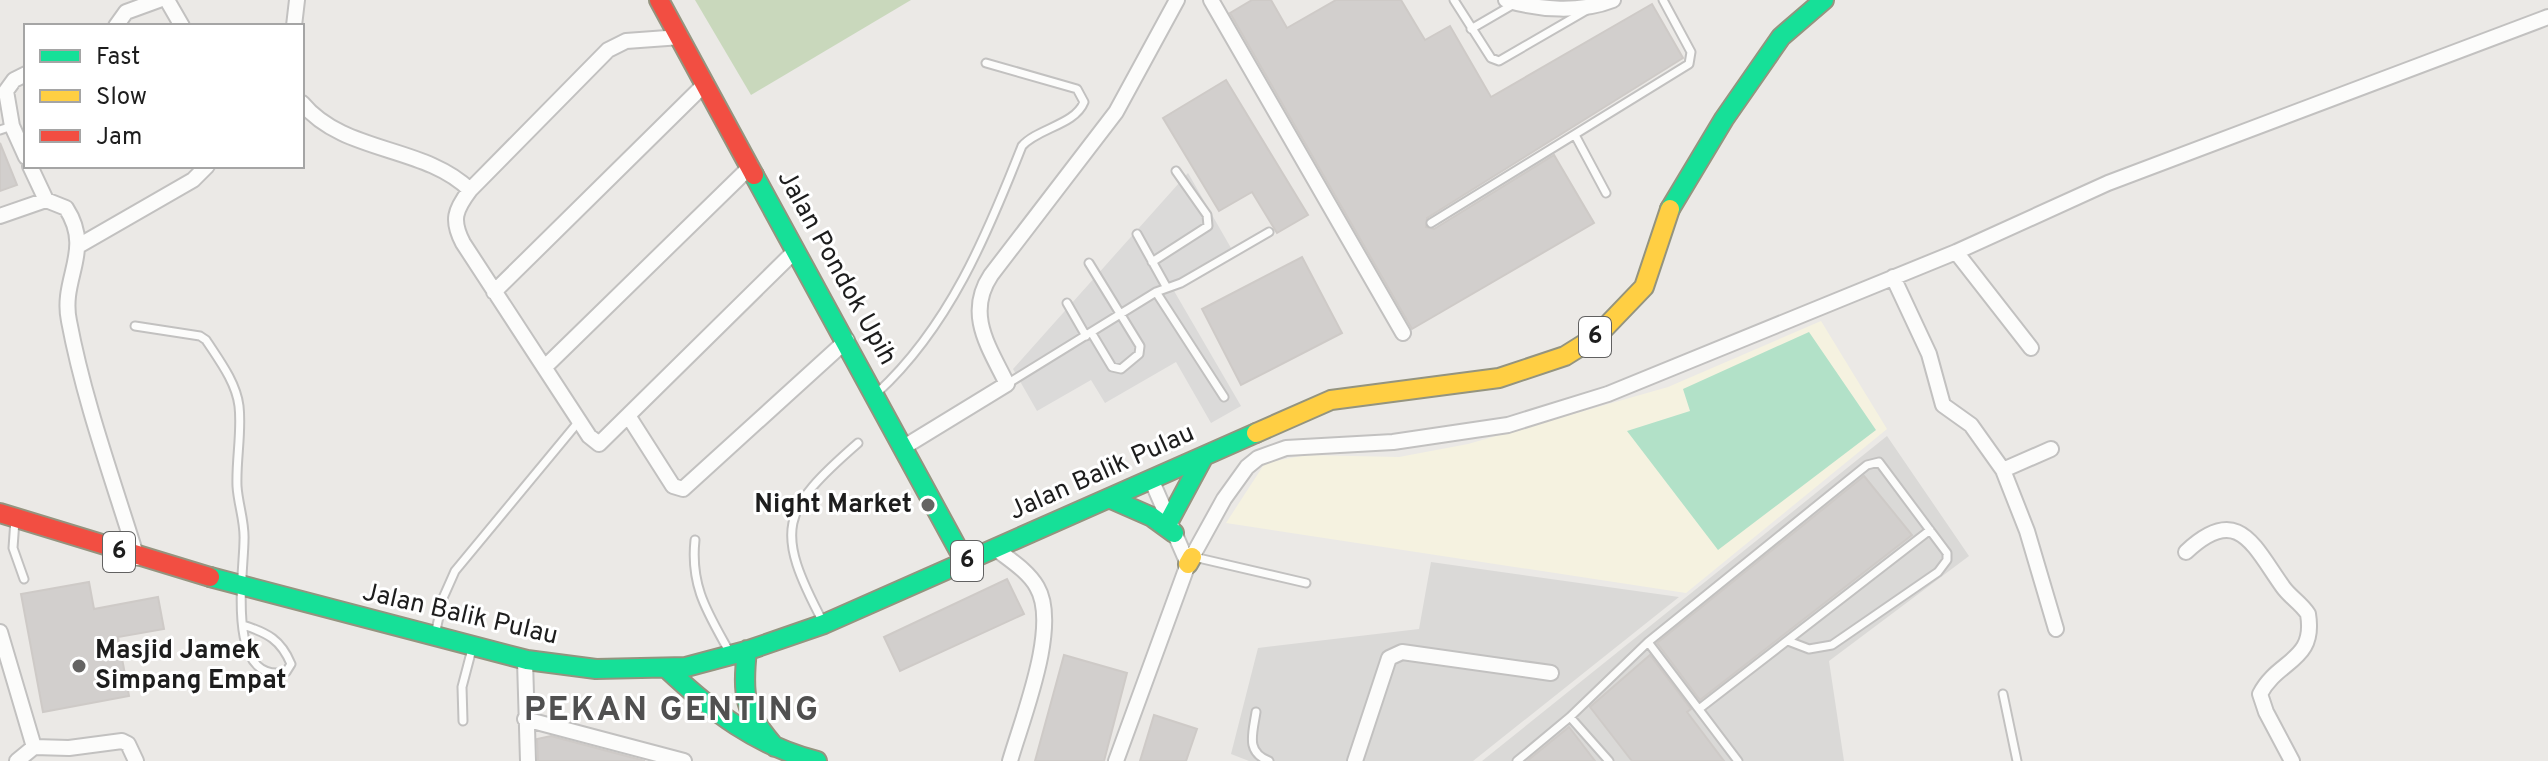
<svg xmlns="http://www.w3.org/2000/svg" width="2548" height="761" font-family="Overpass,sans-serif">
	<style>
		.residential { fill: #dad9d7 }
		.education { fill: #f5f2e0 }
		.forest { fill: #c9d8bc }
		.pitch { fill: #b2e1c8 }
		.parking { fill: #dbdad9 }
		.building { fill: #d2cfcd; stroke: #cecac7; stroke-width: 2 }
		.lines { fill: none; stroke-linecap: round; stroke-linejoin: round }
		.lane-casing { stroke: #c2c1c0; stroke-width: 11 }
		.street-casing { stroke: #c2c1c0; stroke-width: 18 }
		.fast-casing { stroke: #94947f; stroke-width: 22 }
		.slow-casing { stroke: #94947f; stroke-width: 22 }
		.jam-casing { stroke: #94947f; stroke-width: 22 }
		.lane { stroke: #fcfcfb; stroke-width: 7 }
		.street { stroke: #fcfcfb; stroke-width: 14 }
		.fast { stroke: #16e098; stroke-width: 18 }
		.slow { stroke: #ffcf43; stroke-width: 18 }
		.jam { stroke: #f24e42; stroke-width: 18 }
		.poi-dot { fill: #656463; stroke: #fff; stroke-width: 3 }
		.labels { text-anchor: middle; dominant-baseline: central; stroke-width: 6; stroke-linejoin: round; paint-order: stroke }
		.shield { fill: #fff; stroke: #616161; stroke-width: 2 }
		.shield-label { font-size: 24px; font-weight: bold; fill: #1d1d1d }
		.street-label { font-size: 26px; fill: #1d1d1d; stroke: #fff }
		.poi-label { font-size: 26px; font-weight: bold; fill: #1d1d1d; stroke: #fff; text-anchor: end }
		.district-label { font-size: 34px; font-weight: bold; letter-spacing: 2px; fill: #505050; stroke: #fff }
	</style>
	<rect width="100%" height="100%" fill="#ebe9e6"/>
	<path class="residential" d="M1887 436 1969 556 1829 661 1844 761H1482Z
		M1431 562 1679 597 1473 761H1249L1231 754 1258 648 1419 629Z"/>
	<path class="education" d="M1821 321 1887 429 1686 593 1226 523 1265 463 1306 455 1399 457 1468 444 1668 387Z"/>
	<path class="forest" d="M695 0H911L751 95Z"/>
	<path class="pitch" d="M1809 332 1876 430 1718 550 1627 431 1690 411 1683 389Z"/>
	<path class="parking" d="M1188 173 1231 248 1170 284 1241 406 1211 423 1176 362 1105 403 1091 380 1037 411 1013 369Z"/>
	<path class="building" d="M1252 0H1271L1287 28 1336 0H1401L1425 40 1450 26 1491 97 1652 4 1683 58 1427 218 1426 227 1434 229 1554 155 1594 223 1412 329 1230 13Z
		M1226 80 1308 215 1277 233 1252 192 1219 211 1163 118Z
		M0 143 17 185 0 191Z
		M1302 257 1342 333 1241 385 1202 309Z
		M1864 476 1912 535 1700 700 1657 643Z
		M1007 579 1024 614 900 671 884 637Z
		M89 582 94 609 158 597 164 629 118 637 129 696 43 712 21 594Z
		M1064 655 1127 673 1104 761H1035Z
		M1650 655 1691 709 1687 712 1724 761H1632L1590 707Z
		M1154 715 1197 729 1186 761H1140Z
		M1569 727 1595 761H1527Z
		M551 736 645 761H538L537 739Z"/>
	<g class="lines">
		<defs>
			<path id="lane" d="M1454 0 1491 58 1499 61 1587 10
				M1471 29 1514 4
				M0 130 12 126
				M1575 135 1606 193
				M1431 223 1689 64 1691 52 1663 0
				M1137 234 1167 288
				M1152 262 1208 226 1207 215 1176 171
				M1089 263 1140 346 1139 354 1121 369 1112 367 1091 332
				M1156 292 1224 397
				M1067 303 1086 336
				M135 326 200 336 206 340C219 360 236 382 239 406 242 432 236 459 237 486 238 504 245 522 244 540 244 572 225 685 286 672L291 664C281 640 268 633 243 625
				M1007 384 1156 292 1181 283 1269 232
				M877 393C949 327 987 235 1022 146 1038 128 1075 125 1084 102L1077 89 986 63
				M15 520 13 548 24 579
				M695 540C690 587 708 613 730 653
				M1194 557 1306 583
				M823 622C774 529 780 511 858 443
				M435 635 443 598 455 571 580 420
				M1648 642 1738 761
				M2003 694 2017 761
				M1699 709 1930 530
				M1256 712C1253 733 1245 752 1269 761
				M1570 717 1609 761
				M463 721 462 687 472 649
				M1517 761 1570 717 1648 642 1867 465 1879 462 1947 553V560L1938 572 1832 645 1809 649 1788 641"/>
			<path id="street" d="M167 0 182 26
				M1211 0 1403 333
				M1506 0C1540 10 1580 13 1613 0
				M116 26 126 12 159 0
				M294 26 297 0
				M681 37 626 41 608 50 470 190C455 210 451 220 463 243L589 436 599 444 796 250
				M26 74 14 80 6 91 12 126 26 157
				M302 103C344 154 424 145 470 190
				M30 166 46 200 66 208C94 251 60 278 69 321 84 401 113 480 137 558
				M0 216 46 200
				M80 245 193 180 207 166
				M1956 252 2031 348
				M1893 277 1929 354 1943 405 1971 425 2003 470 2027 531 2056 629
				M494 292 706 83
				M546 366 751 166
				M629 417 673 486 683 489 847 340
				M904 447 1007 384C989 347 965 314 991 275L1116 112 1177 0
				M2003 470 2051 449
				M996 549C1010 560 1028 571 1037 587 1060 626 1022 719 1010 761
				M2186 552C2238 503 2253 545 2283 587 2290 597 2301 603 2308 614 2316 662 2278 659 2260 694L2266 712 2292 761
				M1192 557 1224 499 1247 467 1258 458 1286 448 1393 442 1508 425 1608 394 1956 252 2108 183 2548 17
				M0 632 34 747 17 761
				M525 661 528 761
				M525 719 684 761
				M34 747 69 748 122 741 128 744 136 761
				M1116 761 1188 564 1151 479
				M1355 761 1389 658 1402 652 1551 673"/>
			<path id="fast" d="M754 175 965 562
				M1670 209 1724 119 1781 37 1824 0
				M1111 499 1152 517 1174 533
				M1169 521 1204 456
				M210 577 527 660 596 669 686 667 746 651 824 624 1256 433
				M747 650C742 696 744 712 775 747
				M667 669C713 712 755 745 817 761"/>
			<path id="slow" d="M1256 433 1331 400 1499 378 1565 356 1597 336 1644 287 1670 209
				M1188 564 1192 557"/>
			<path id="jam" d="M659 0 754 175
				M0 513 210 577"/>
		</defs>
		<use href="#lane" class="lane-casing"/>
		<use href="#street" class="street-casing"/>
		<use href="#fast" class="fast-casing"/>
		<use href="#slow" class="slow-casing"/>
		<use href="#jam" class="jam-casing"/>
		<use href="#lane" class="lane"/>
		<use href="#street" class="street"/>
		<use href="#fast" class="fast"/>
		<use href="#slow" class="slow"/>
		<use href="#jam" class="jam"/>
	</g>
	<g class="poi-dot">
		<circle cx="928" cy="505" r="8"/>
		<circle cx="79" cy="666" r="8"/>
	</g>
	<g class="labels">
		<g class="shield">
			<rect x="1579" y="317" width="32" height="40" rx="6"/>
			<rect x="103" y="532" width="32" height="40" rx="6"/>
			<rect x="951" y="541" width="32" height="40" rx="6"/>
		</g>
		<g class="shield-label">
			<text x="1595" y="337">6</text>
			<text x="119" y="552">6</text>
			<text x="967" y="561">6</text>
		</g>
		<g class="street-label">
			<text transform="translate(836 268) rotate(61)">Jalan Pondok Upih</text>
			<text transform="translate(1102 473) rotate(-24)">Jalan Balik Pulau</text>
			<text transform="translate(460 615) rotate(13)">Jalan Balik Pulau</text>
		</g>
		<g class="poi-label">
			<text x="912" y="505">Night Market</text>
			<text x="95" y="651" text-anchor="start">Masjid Jamek<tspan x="95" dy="30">Simpang Empat</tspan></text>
		</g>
		<g class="district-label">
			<text x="672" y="711">PEKAN GENTING</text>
		</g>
	</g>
	<rect x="24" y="24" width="280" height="144" fill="#ffffff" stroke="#a5a5a5" stroke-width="2"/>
	<rect x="40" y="50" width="40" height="12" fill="#16e098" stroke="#a5a5a5" stroke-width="2"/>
	<text x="96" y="64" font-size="24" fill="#1d1d1d">Fast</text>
	<rect x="40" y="90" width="40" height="12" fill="#ffcf43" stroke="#a5a5a5" stroke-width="2"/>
	<text x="96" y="104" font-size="24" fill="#1d1d1d">Slow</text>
	<rect x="40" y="130" width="40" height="12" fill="#f24e42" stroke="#a5a5a5" stroke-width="2"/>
	<text x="96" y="144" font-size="24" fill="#1d1d1d">Jam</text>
</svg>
